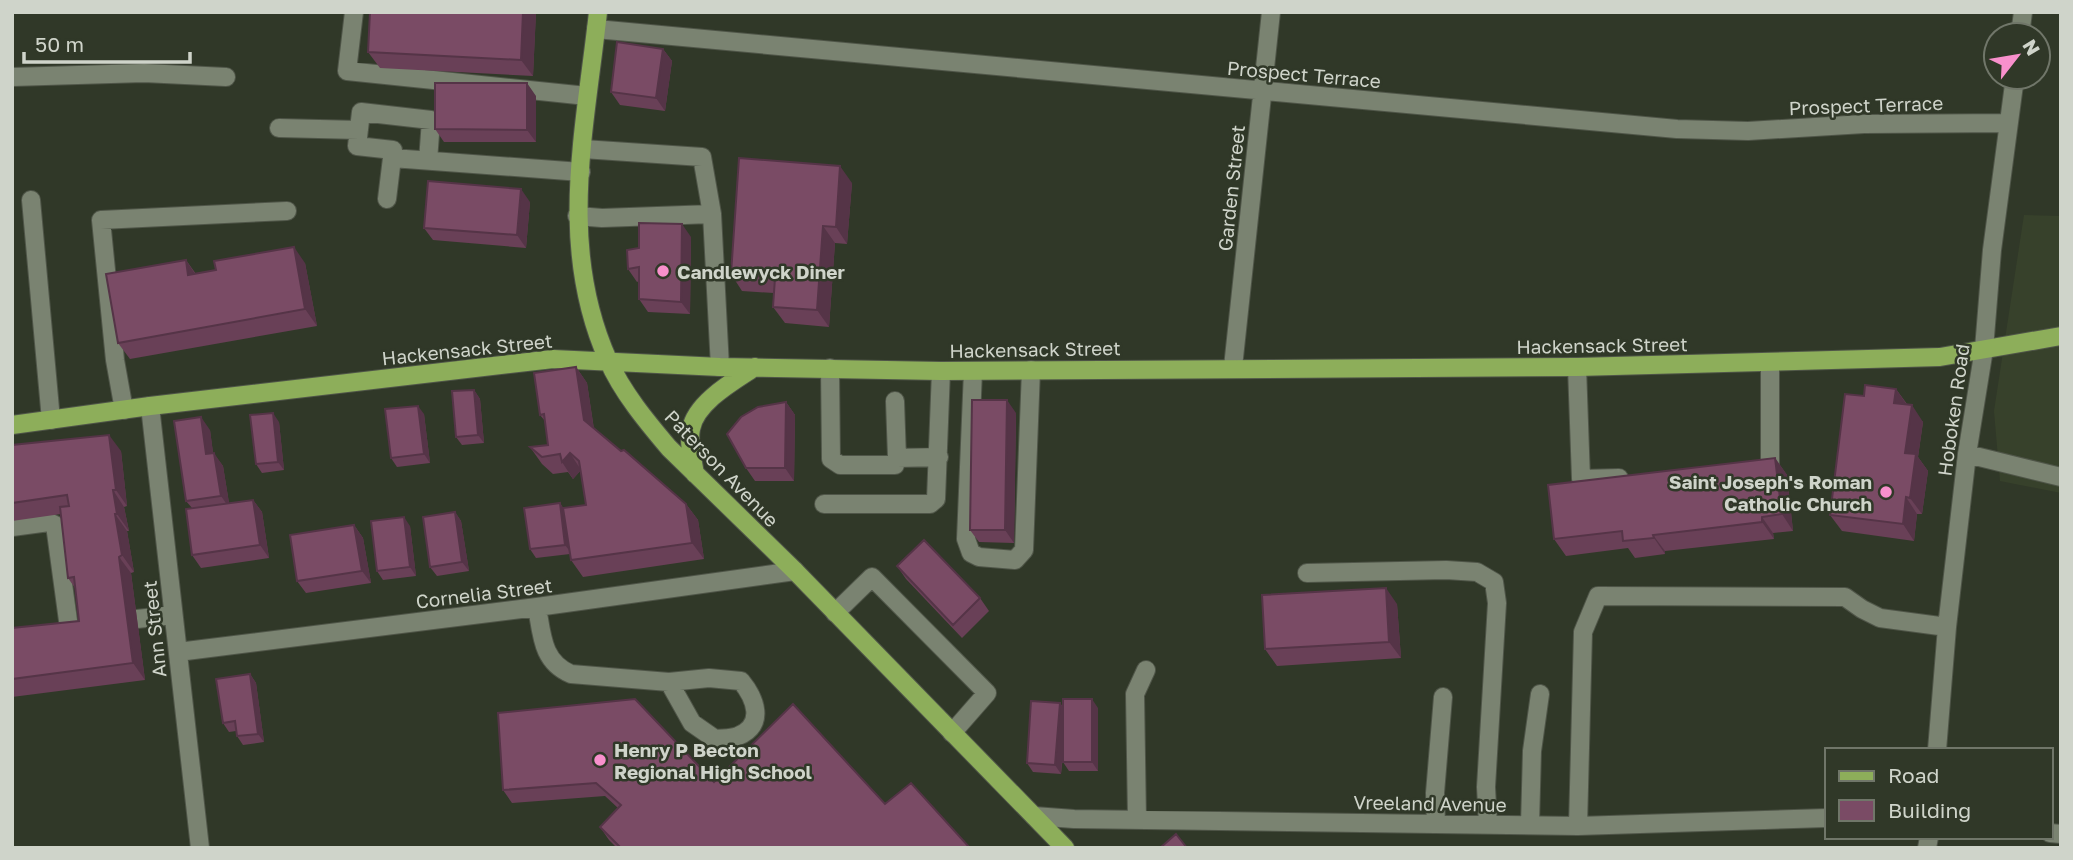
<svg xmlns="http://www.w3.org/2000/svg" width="2073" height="860" font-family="'Golos Text',sans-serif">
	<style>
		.built { fill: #37412b }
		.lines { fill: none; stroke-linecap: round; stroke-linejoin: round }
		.minor-casing { stroke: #4f5548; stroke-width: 20 }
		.major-casing { stroke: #4f5548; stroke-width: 20 }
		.minor { stroke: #7a8371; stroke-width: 18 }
		.major { stroke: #8dae5a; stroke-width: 18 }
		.wall { fill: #694057 }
		.shaded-wall { fill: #553447 }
		.building { fill: #7a4b65; stroke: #553447; stroke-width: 2 }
		.poi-dot { fill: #f890cc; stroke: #303828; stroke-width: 2.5 }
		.labels { text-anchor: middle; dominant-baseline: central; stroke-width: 5; stroke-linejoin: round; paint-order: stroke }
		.street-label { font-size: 19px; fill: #cfd4ca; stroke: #303828 }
		.poi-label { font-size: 19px; font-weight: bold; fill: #cfd4ca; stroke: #303828; text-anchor: start }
	</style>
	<rect width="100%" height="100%" fill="#303828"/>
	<path class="built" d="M2024 215 2061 216V493L2000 481 1994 411Z"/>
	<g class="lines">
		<defs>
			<path id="minor" d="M354 12 347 71 587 96
				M596 29 1677 129 1748 131 1864 124 2009 123
				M2020 35 2023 12
				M12 77 144 73 226 77
				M279 128 359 130
				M428 161 431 120 361 112 357 146 393 150 392 158 581 172
				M387 199 392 158
				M31 200 51 420
				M712 214 720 367
				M577 216 602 218 712 214 702 157 583 149
				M1233 367 1271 12
				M1577 367 1581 479 1619 478
				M830 368 831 459 840 465H895L897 458 895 401
				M973 371 966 539 971 553 979 557 1015 560 1024 550 1031 370
				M150 406 200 848
				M124 410 115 360 101 220 287 211
				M1967 454 2061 477
				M897 458 939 457
				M1762 476 1770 475V364
				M824 504H930L936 499 941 371
				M12 527 49 522 55 525 69 628
				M1307 573 1446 570 1477 572 1494 582 1497 603 1486 787 1488 825
				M537 607C542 635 542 662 571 674L669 682 709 678 741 681C755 698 766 725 738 736 731 739 722 738 715 739L692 723 669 682
				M835 613 872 577 987 693 952 733
				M137 619 173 615
				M178 652 537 607 795 571
				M1937 750 1947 627 1967 454 1984 349 1992 250 2015 77
				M1034 816 1074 819 1578 826 1826 818
				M1137 820 1135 694 1146 670
				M1436 824 1435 793 1443 697
				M1530 825 1532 751 1540 694
				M1578 826 1583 632 1598 596 1845 597 1862 609 1880 618 1947 627
				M2050 833 2061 834
				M1927 848 1929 837"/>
			<path id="major" d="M598 12C585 131 557 246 608 360 622 392 647 422 669 448L795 571 1065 848
				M12 425 150 406 553 359 720 367 941 371 1577 367 1940 357 2061 336
				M695 474C693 461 688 442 691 429 696 402 734 381 755 367"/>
		</defs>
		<use href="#minor" class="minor-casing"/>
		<use href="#major" class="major-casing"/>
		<use href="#minor" class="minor"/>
		<use href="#major" class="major"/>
	</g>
	<path class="wall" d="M370 12H536L533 76 380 68 368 52Z
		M663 49 672 61 665 111 620 105 611 92Z
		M536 96V142H444L435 129Z
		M852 183 847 244 835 243 829 327 785 323 773 307 774 293 742 291 731 274Z
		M530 202 526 248 433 240 424 228Z
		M691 237 690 314 648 312 639 299V281L637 282 628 269 639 248Z
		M186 260 196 274 305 263 317 326 130 359 118 343Z
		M576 367 587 383 594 429 686 504 698 520 704 559 583 577 571 560 570 554 536 558 530 549 560 503 563 508 586 505 581 470 573 479 568 472 553 474 542 464 530 447 548 445 545 421 540 415Z
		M1896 389 1907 404 1923 422 1918 457 1928 471 1922 514H1917L1914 541 1842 531 1830 515 1864 396Z
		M474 390 480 399 484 443 462 445 456 437Z
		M786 402 795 415 794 481H755L746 468Z
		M1016 413 1014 543 979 542 970 530Z
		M424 414 430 463 397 467 391 458Z
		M279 422 284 470 262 473 256 464Z
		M210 430 213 453 223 466 229 503 253 500 262 512 269 558 201 568 192 555V508L186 501Z
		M12 445 121 451 127 506 124 507 129 531H127L134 572 131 573 145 680 12 697V628L79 621 75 588 68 578 61 514 12 521Z
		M1775 458 1787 475 1793 531 1773 533 1774 539 1665 551V554L1635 558 1628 548 1566 556 1554 539Z
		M455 512 461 521 469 571 437 576 430 567Z
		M354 525 363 538 371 583 306 593 297 581Z
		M410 526 416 576 383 580 377 571Z
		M897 566 980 598 989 611 962 638 906 579Z
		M1397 604 1401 658 1277 666 1265 649Z
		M250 674 256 683 264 742 243 745 237 736 236 731 229 732 223 723Z
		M1060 703 1063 707 1098 708V771H1069L1063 762V756L1061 774 1033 772 1027 763Z
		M498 713 714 782 885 804 970 848H617L609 840 600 827 618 808 605 796 512 803 503 790Z"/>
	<path class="shaded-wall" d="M523 12H536L533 76 521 60Z
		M663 49 672 61 665 111 656 98Z
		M527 83 536 96V142L527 130Z
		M840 166 852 183 847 244 836 227Z
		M521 189 530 202 526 248 517 235Z
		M682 224 691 237 690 314 681 302Z
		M823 226 835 243 829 327 817 310Z
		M294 247 305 263 317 326 305 309Z
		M186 260 197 277 188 275Z
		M576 367 587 383 595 437 584 420Z
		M1896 389 1907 405 1894 403Z
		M474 390 480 399 484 443 478 435Z
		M1007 400 1016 413 1014 543 1005 530Z
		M786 402 795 415 794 481 785 468Z
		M1912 405 1923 422 1918 457 1928 471 1922 514 1910 498 1905 453Z
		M418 406 424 414 430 463 424 454Z
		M273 413 279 422 284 470 278 462Z
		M201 417 210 430 215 467 206 454Z
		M109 435 121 451 127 506 116 490Z
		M214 453 223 466 230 509 221 496Z
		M570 453 581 470 573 479 562 462Z
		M1775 458 1787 475 1793 531 1782 514Z
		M113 490 124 507 129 531 117 514Z
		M1906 497 1917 514 1914 541 1903 524Z
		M253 500 262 512 269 558 260 545Z
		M560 503 566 512 572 554 565 545Z
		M686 504 698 520 704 559 692 543Z
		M455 512 461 521 469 571 462 562Z
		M115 514 127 531 134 572 122 555Z
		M404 517 410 526 416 576 410 567Z
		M1762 517 1773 533 1774 539 1762 522Z
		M354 525 363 538 371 583 362 571Z
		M1653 535 1665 551V554L1654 538Z
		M119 557 131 573 145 680 133 663Z
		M1386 588 1397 604 1401 658 1389 642Z
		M250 674 256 683 264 742 258 734Z
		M1092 699 1098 708V771L1092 762Z
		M1060 703 1066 711 1061 774 1055 765Z"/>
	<path class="building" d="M370 12H523L521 60 368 52Z
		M617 42 663 49 656 98 611 92Z
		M435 83H527V130L435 129Z
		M739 158 840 166 836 227 823 226 817 310 773 307 775 278 731 274Z
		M428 181 521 189 517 235 424 228Z
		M639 223 682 224 681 302 639 299V267L628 269 627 250 639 248Z
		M294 247 305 309 118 343 106 274 186 260 188 275 216 270 214 261Z
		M576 367 584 420 621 451 624 450 686 504 692 543 571 560 563 508 586 505 579 461 570 453 562 462 560 454 542 457 530 447 548 445 544 414 540 415 534 373Z
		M1865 385 1896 389 1894 403 1912 405 1905 453 1916 454 1910 498 1906 497 1903 524 1830 515 1845 394 1864 396Z
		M474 390 478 435 456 437 452 391Z
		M972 400H1007L1005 530H970Z
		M786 402 785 468H746L727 434 741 417 758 407Z
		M418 406 424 454 391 458 385 409Z
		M273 413 278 462 256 464 250 415Z
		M201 417 206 454 214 453 221 496 186 501 174 421Z
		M109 435 116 490H113L117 514H115L122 555 119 557 133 663 12 679V628L79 621 74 577 68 578 60 507 69 506 67 495 12 503V445Z
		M1775 458 1782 514 1762 517V522L1653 535 1654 538 1623 541 1622 531 1554 539 1548 485Z
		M253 500 260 545 192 555 186 509Z
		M560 503 565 545 530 549 524 508Z
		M455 512 462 562 430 567 423 517Z
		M404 517 410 567 377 571 371 521Z
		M354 525 362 571 297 581 290 535Z
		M924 540 980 598 953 625 897 566Z
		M1386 588 1389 642 1265 649 1262 595Z
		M250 674 258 734 237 736 235 721 223 723 216 679Z
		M635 699 714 782 793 704 885 804 911 783 970 848H621L600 827 621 805 596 783 503 790 498 713Z
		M1063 699H1092V762H1063Z
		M1031 701 1060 703 1055 765 1027 763Z
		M1176 834 1187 848H1160Z"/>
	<g class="poi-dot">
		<circle cx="663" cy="271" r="7"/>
		<circle cx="1886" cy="492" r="7"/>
		<circle cx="600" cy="760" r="7"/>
	</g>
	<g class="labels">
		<g class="street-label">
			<text transform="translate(1304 74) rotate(5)">Prospect Terrace</text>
			<text transform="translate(1866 105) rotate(-2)">Prospect Terrace</text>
			<text transform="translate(1231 188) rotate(-84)">Garden Street</text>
			<text transform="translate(1602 345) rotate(-1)">Hackensack Street</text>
			<text transform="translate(467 349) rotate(-6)">Hackensack Street</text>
			<text transform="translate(1035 349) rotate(-1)">Hackensack Street</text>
			<text transform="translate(1953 410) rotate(-82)">Hoboken Road</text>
			<text transform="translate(722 468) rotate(46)">Paterson Avenue</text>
			<text transform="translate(484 593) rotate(-7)">Cornelia Street</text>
			<text transform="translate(154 629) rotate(-96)">Ann Street</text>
			<text transform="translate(1430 803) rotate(1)">Vreeland Avenue</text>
		</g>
		<g class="poi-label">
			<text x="677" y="271">Candlewyck Diner</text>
			<text x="1872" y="481" text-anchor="end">Saint Joseph's Roman<tspan x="1872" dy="22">Catholic Church</tspan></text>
			<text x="614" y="749">Henry P Becton<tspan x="614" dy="22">Regional High School</tspan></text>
		</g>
	</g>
	<rect width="2073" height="860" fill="none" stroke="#cfd4ca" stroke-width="28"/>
	<rect x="1825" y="748" width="228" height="91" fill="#303828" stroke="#707669" stroke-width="2"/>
	<rect x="1839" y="771" width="35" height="10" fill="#8dae5a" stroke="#707669" stroke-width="2"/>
	<text x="1888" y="783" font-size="21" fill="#cfd4ca">Road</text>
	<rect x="1839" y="800" width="35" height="21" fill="#7a4b65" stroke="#707669" stroke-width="2"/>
	<text x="1888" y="818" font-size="21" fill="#cfd4ca">Building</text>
	<g transform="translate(2017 56) rotate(59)"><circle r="33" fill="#303828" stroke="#707669" stroke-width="2"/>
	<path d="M0-5L12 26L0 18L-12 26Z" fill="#f890cc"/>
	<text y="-10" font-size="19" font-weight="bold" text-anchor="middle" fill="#cfd4ca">N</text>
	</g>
	<path d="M24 52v10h166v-10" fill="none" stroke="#cfd4ca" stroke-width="3.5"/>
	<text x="35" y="52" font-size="21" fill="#cfd4ca" stroke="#303828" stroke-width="5" paint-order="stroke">50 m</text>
</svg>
